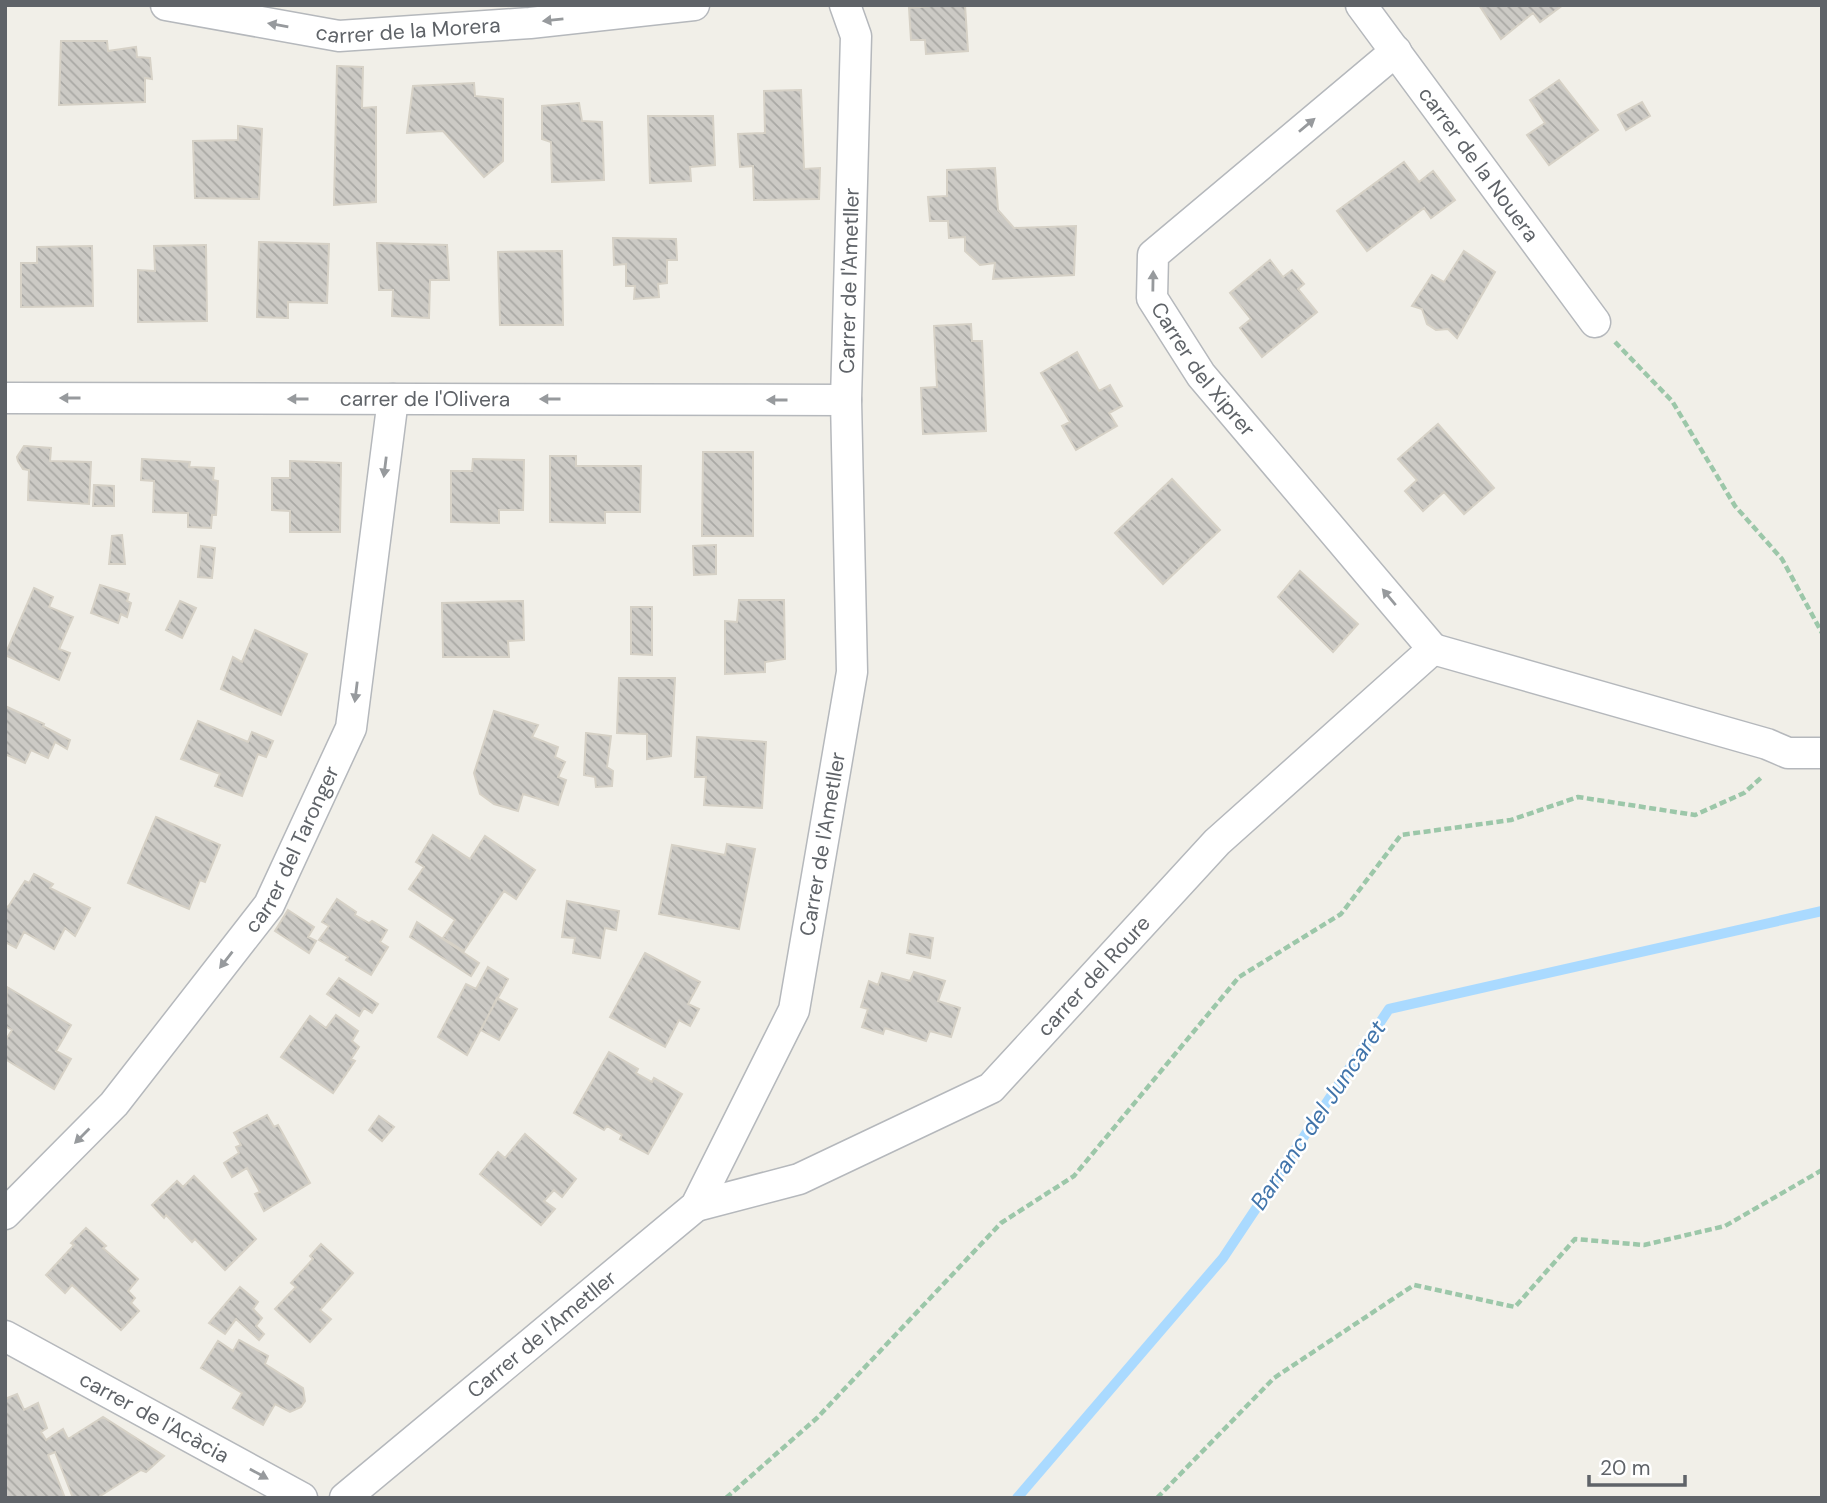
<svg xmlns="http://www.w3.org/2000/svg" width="1827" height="1503" font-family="'DM Sans',sans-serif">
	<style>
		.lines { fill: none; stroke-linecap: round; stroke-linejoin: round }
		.stream { stroke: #aadaff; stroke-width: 10 }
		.building { fill: url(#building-back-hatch); stroke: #d6d1c6; stroke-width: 2 }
		.street-casing { stroke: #b5b8bc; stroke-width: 33 }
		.path { stroke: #9cc7a9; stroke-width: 4.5; stroke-dasharray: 7 3.5; stroke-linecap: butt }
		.street { stroke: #fff; stroke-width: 30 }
		.oneway { fill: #979a9d }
		.labels { text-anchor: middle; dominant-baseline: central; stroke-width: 5; stroke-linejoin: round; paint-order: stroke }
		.street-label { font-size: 21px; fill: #5f6368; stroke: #fff }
		.water-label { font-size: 23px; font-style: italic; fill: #4174aa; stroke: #fff }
	</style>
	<defs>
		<pattern id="building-back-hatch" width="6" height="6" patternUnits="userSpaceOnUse" patternTransform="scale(1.75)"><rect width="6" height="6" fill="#cccac5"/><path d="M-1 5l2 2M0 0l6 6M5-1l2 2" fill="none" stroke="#a9a8a4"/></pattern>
	</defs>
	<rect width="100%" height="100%" fill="#f1efe8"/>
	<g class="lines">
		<path class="stream" d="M1017 1498 1223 1258 1389 1009 1822 911"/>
	</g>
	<path class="building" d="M944 5H965L968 51 926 54 925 40H911L909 8Z
		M1479 5H1563L1540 22 1533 13 1501 39Z
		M61 41H107L108 51 136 47 137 57 150 58 152 79 145 78V102L59 105Z
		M337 66 363 67 362 108 376 107V202L334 205Z
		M1559 80 1598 130 1549 165 1527 135 1545 123 1530 100Z
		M474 83 475 96 503 99V161L484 177 443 131 407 133 413 86Z
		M801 90 804 169 820 168 819 199 754 200 753 166 740 167 738 134 765 133 764 91Z
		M1642 102 1650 116 1626 130 1618 115Z
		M579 103 582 121 602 122 604 180 552 182 551 142 542 139V106Z
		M648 116H713L715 165 690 167 691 181 650 183Z
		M238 126 262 129 259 199 195 198 193 141 238 140Z
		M1404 162 1419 182 1433 171 1455 200 1431 218 1424 208 1367 251 1337 211Z
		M995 168 998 210 1014 228 1076 226 1074 275 993 279 995 263 980 265 965 251V237L949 238 948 221H930L928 197 947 196V170Z
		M613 238 676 239 677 260H667V283L658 284 659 297 634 299 635 286H626V264L614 265Z
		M259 242 329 244 327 303 288 302V318L257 317Z
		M377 243 447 245 449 280H430L429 318 392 316 393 290H379Z
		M206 245 207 321 138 322V270L155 271 154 246Z
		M92 246 93 306 21 307V263H37V247Z
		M562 251 563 325H500L498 252Z
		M1464 251 1495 272 1457 338 1448 329 1436 330 1427 324 1422 309 1412 306 1432 275 1444 282Z
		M1270 260 1283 277 1292 270 1304 284 1298 289 1317 312 1262 357 1240 328 1251 319 1230 293Z
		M971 324 972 341H982L986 431 923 434 921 388 937 387 934 326Z
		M1077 352 1099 391 1110 385 1122 406 1109 413 1117 426 1076 450 1062 426 1070 422 1041 373Z
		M1438 424 1494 488 1464 514 1444 492 1423 511 1405 491 1417 480 1398 459Z
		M24 446 51 448 50 461 91 462 89 504 28 500 29 470 23 469 18 461 17 457Z
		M703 452H753V536H702Z
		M550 456H576V466H641L640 512H605V523L550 522Z
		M142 459 190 462 189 467 214 468 213 480 218 481 216 515H212L211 528 188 527V513L153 512 154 481 141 480Z
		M473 459 524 460 523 510H499V523L451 522V471H472Z
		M290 461 341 463 340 532H290V511L272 510V478H290Z
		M1172 479 1220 530 1163 584 1115 533Z
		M94 485 114 486V506H93Z
		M122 535 125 564H109L112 536Z
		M716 545V574L694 575 693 546Z
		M201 546 215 548 212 578 198 577Z
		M1300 571 1358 624 1333 652 1278 597Z
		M100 585 129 594 127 601 131 603 127 617 121 614 118 623 91 613Z
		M34 588 53 597 49 607 73 617 59 649 70 653 59 680 5 655Z
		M739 600H784L785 659 765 662V672L725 674V621L737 622Z
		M180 601 196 608 182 638 166 630Z
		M523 601 524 640 508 641 509 657H443L442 603Z
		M631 607H652V655L631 654Z
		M255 630 307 654 281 715 221 689 233 657 242 662Z
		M619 678H675L671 756 647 759V734L617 733Z
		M5 706 44 724 43 726 70 740 67 749 55 742 48 758 31 750 25 763 5 754Z
		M494 711 538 725 532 737 558 747 555 757 565 762 558 777 566 780 558 805 523 794 518 811 494 804 480 794 474 773Z
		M198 721 248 742 252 732 273 741 266 757 258 754 242 796 215 786 220 774 181 759Z
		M586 733 611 736 607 767 613 771 612 786 596 787 595 777 584 775Z
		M697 737 766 742 762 808 704 805 706 777H695Z
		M156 817 220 845 205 882 200 880 189 909 128 883Z
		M433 835 470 859 485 836 535 870 516 899 504 891 464 951 443 938 455 920 409 889 424 867 416 862Z
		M727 844 755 849 739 929 659 914 672 845 725 855Z
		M34 874 53 884 50 888 90 908 75 936 65 928 54 949 24 932 16 948 5 942V905L8 907 25 881 29 883Z
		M337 899 356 912 355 915 369 923 372 921 387 930 380 942 388 947 371 975 346 960 348 957 319 940 329 926 322 922Z
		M567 901 619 911 616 930 605 928 600 958 573 953 575 938 562 937Z
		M288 910 314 927 308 937 316 941 309 953 275 931Z
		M417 922 479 963 471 976 410 937Z
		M910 934 933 938 930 958 907 953Z
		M645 953 700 982 688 1004 699 1009 690 1026 679 1020 665 1047 610 1017Z
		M488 967 508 979 467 1055 438 1037 466 984 476 989Z
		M914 972 945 981 938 1001 960 1008 951 1037 930 1031 926 1041 885 1028 883 1034 862 1027 868 1009 861 1007 869 981 878 985 882 973 910 981Z
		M339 978 378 1004 372 1013 364 1008 359 1016 327 994Z
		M7 987 71 1025 56 1051 71 1059 54 1089 5 1059V1041L12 1030 5 1026Z
		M497 998 517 1009 499 1040 481 1030Z
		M336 1015 358 1031 352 1041 359 1047 351 1059 355 1061 333 1093 281 1057 310 1016 326 1028Z
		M609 1052 638 1069 636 1073 652 1082 654 1078 682 1094 648 1154 620 1139 622 1135 607 1126 604 1130 574 1113Z
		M267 1115 274 1127 278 1125 310 1183 264 1211 255 1194 260 1192 247 1168 232 1177 224 1163 239 1153 236 1147 241 1145 234 1133Z
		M379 1116 394 1127 382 1141 369 1130Z
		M525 1134 576 1179 562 1197 554 1190 544 1201 555 1209 541 1225 480 1174 498 1152 505 1158Z
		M194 1176 256 1239 225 1270 195 1239 192 1242 166 1215 164 1218 152 1205 177 1181 183 1187Z
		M86 1228 106 1246 103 1248 138 1279 128 1291 135 1298 131 1303 139 1311 121 1330 72 1285 65 1293 46 1275 74 1245 71 1243Z
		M321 1244 353 1273 320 1310 331 1319 310 1342 275 1309 296 1287 291 1283 313 1259 310 1256Z
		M240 1287 258 1302 253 1309 262 1318 256 1326 264 1334 259 1340 236 1319 225 1334 209 1323Z
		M239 1340 268 1356 265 1364 303 1388 305 1401 301 1407 290 1412 275 1404 263 1425 233 1408 242 1393 201 1368 218 1341 233 1351Z
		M17 1394 24 1410 38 1403 47 1428 41 1432 46 1440 63 1429 68 1439 103 1417 164 1456 146 1472 141 1470 97 1498H73L55 1452 48 1455 65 1498H5V1399Z"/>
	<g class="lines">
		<defs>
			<g id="street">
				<path id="s1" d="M166 5 339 36 530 23 694 5"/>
				<path id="s2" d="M1361 5 1595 322"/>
				<path id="s3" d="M1396 51 1153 255 1152 298 1201 375 1433 649"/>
				<path id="s4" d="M5 398 846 400"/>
				<path d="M1433 649 1767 744 1788 753H1822"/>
				<path id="s5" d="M696 1206 799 1179 991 1088 1217 842 1433 649"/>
				<path id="s6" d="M5 1214 114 1104 269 905 351 728 393 399"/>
				<path id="s7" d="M5 1336 302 1498"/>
				<path id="s8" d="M345 1498 696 1206 794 1010 852 672 846 400 856 36 845 5"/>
			</g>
		</defs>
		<use href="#street" class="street-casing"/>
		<path class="path" d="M1615 342 1672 401 1735 506 1782 559 1822 633
			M726 1498 817 1418 1001 1223 1074 1176 1239 977 1341 914 1401 835 1511 820 1578 797 1695 815 1744 793 1763 776
			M1157 1498 1274 1378 1414 1285 1515 1307 1575 1239 1644 1245 1725 1226 1822 1170"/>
		<use href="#street" class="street"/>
	</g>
	<defs><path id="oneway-solid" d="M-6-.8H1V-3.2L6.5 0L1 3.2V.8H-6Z" transform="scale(1.75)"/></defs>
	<g class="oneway">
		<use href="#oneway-solid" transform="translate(553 20) rotate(174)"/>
		<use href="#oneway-solid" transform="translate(278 25) rotate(-170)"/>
		<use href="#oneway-solid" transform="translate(1307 125) rotate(-40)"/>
		<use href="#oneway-solid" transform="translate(1153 281) rotate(-89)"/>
		<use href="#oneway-solid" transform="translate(70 398) rotate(-180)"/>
		<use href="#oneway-solid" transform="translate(298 399) rotate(-180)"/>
		<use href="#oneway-solid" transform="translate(550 399) rotate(-180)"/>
		<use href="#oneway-solid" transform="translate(777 400) rotate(-180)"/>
		<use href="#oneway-solid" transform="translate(385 467) rotate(97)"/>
		<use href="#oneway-solid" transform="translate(1389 597) rotate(-130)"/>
		<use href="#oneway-solid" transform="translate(356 692) rotate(97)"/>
		<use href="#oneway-solid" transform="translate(226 960) rotate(128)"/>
		<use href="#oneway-solid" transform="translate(82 1136) rotate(135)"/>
		<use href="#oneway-solid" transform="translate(259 1474) rotate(29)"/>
	</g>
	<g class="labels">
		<g class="street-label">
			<text stroke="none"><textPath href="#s1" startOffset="245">carrer de la Morera</textPath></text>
			<text stroke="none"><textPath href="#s2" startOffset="198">carrer de la Nouera</textPath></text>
			<text stroke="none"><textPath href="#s8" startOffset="1410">Carrer de l'Ametller</textPath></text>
			<text stroke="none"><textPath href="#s3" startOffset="448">Carrer del Xiprer</textPath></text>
			<text stroke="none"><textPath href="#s4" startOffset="420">carrer de l'Olivera</textPath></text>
			<text stroke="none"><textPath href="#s8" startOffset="844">Carrer de l'Ametller</textPath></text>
			<text stroke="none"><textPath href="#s6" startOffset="467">carrer del Taronger</textPath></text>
			<text stroke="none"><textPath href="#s5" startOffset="471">carrer del Roure</textPath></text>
			<text stroke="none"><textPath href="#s8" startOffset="256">Carrer de l'Ametller</textPath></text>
			<text stroke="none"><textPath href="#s7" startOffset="170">carrer de l'Acàcia</textPath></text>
		</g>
		<g class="water-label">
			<text transform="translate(1318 1115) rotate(-56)">Barranc del Juncaret</text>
		</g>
	</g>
	<rect width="1827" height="1503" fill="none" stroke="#5f6368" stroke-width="14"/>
	<path d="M1589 1475v10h96v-10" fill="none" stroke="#5f6368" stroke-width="3.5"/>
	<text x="1600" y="1475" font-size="21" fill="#5f6368" stroke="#ffffff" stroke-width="5" paint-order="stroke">20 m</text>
</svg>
